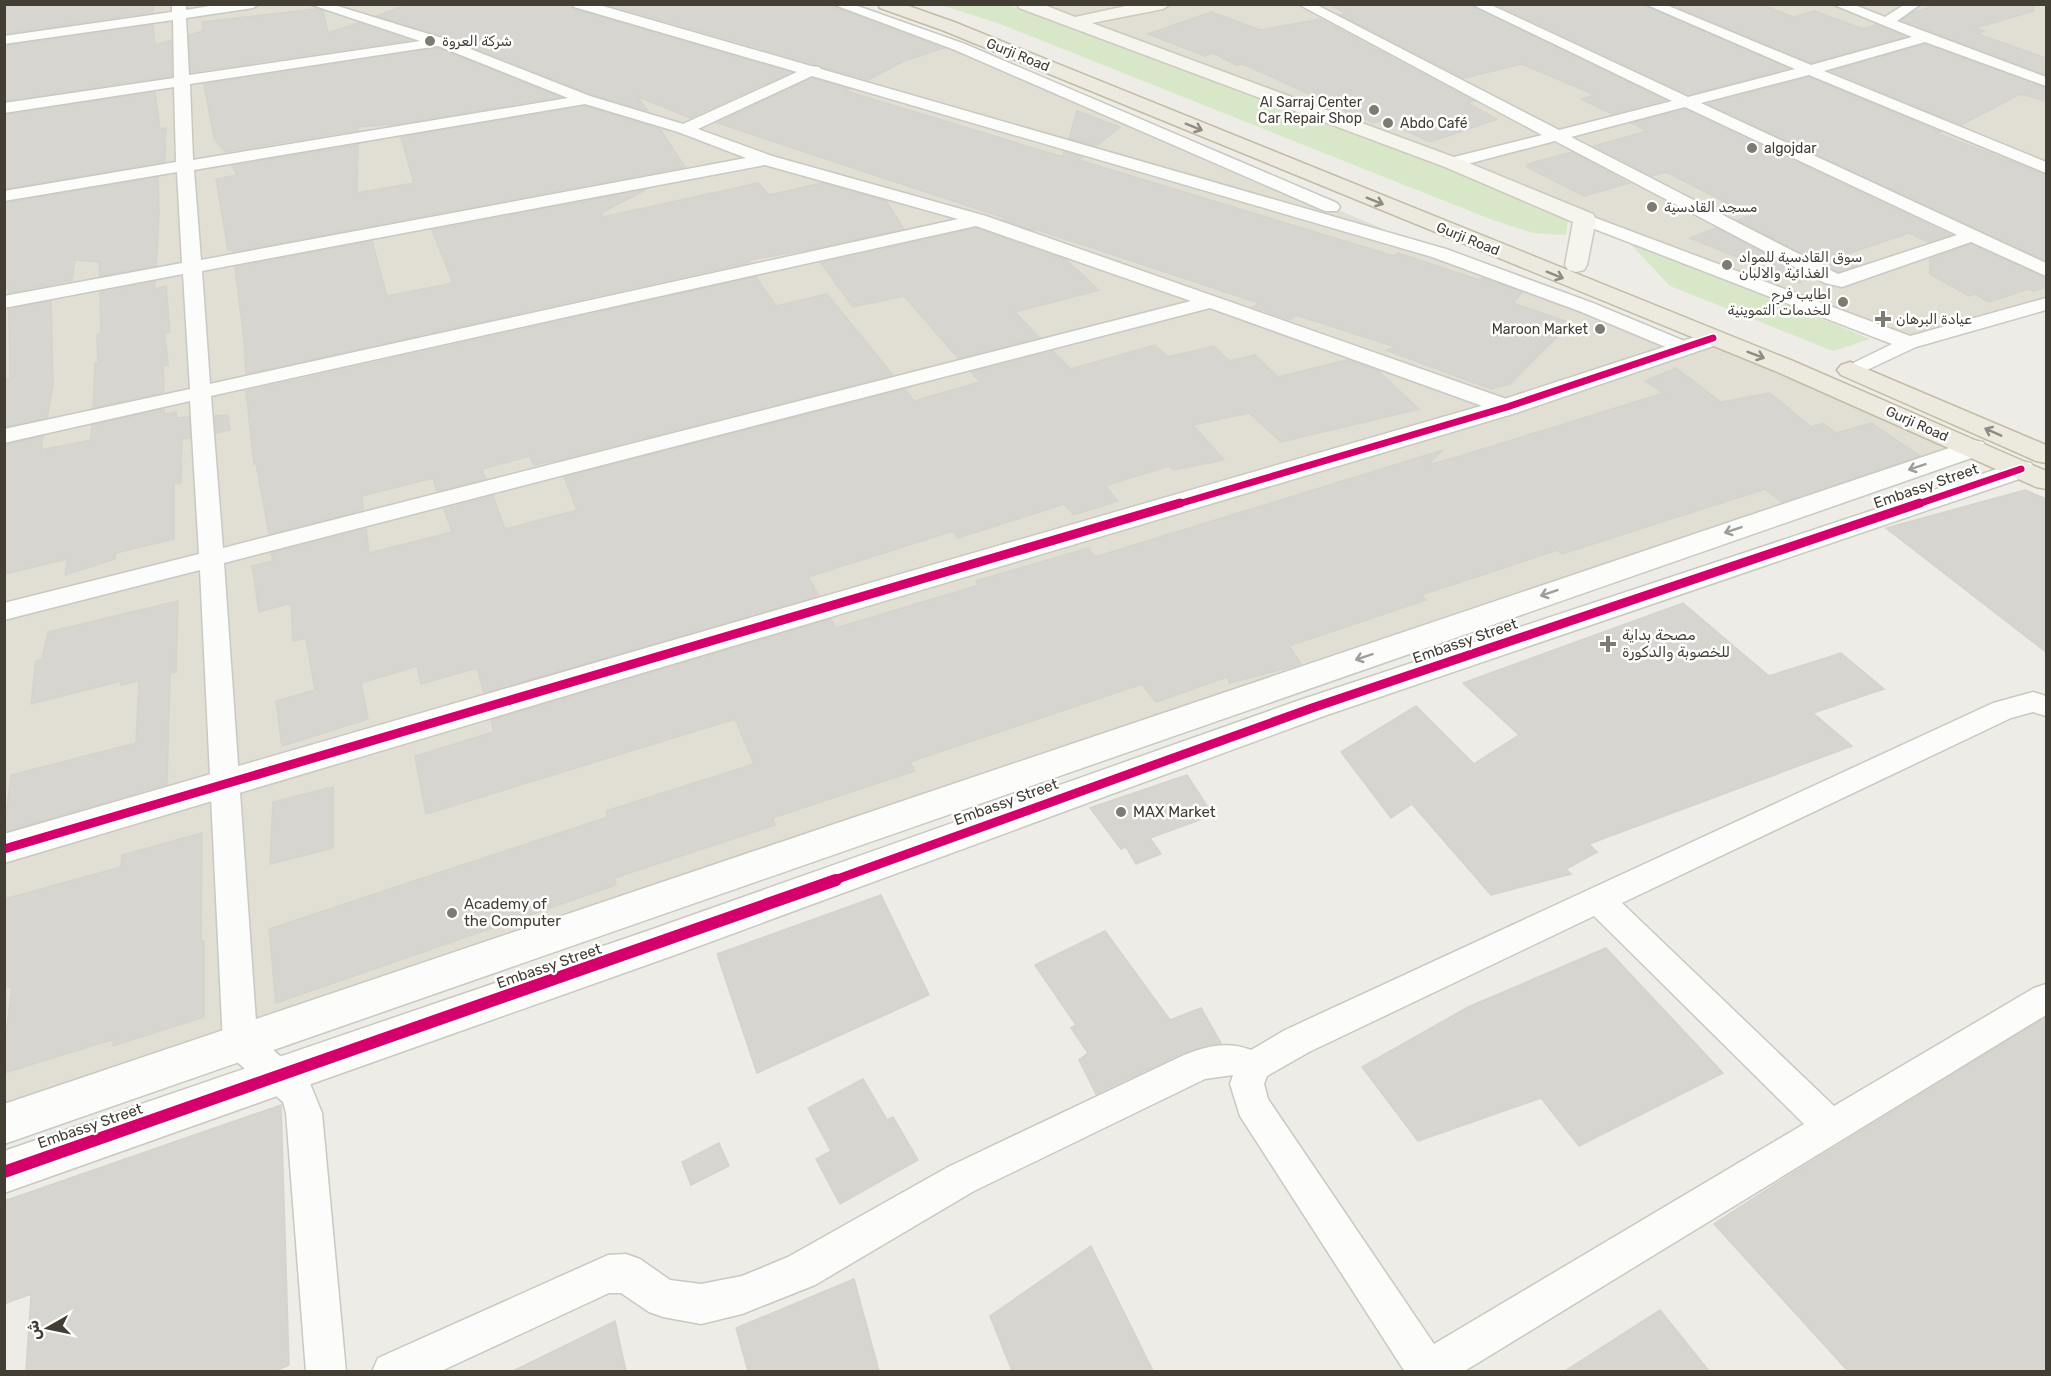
<svg xmlns="http://www.w3.org/2000/svg" width="2051" height="1376" font-family="Rubik,Cairo,sans-serif">
	<style>
		.residential { fill: #e1ded3 }
		.green { fill: #d7e7c7 }
		.building { fill: #d6d5cf; stroke: #d5d3cc; stroke-width: 1.5 }
		.lines { fill: none; stroke-linecap: round; stroke-linejoin: round }
		.minor-casing { stroke: #c9c8c2; stroke-width: 3 }
		.tertiary-casing { stroke: #c9c8c2; stroke-width: 3 }
		.secondary-casing { stroke: #cccabe; stroke-width: 3 }
		.trunk-casing { stroke: #c3bba3; stroke-width: 3 }
		.minor { fill: #fcfcfb; fill-rule: evenodd }
		.tertiary { fill: #fcfcfb; fill-rule: evenodd }
		.secondary { fill: #f5f4ed; fill-rule: evenodd }
		.trunk { fill: #ece9de; fill-rule: evenodd }
		.cycleway-far2-casing { stroke: #fff; stroke-width: 10 }
		.cycleway-far1-casing { stroke: #fff; stroke-width: 13 }
		.cycleway-casing { stroke: #fff; stroke-width: 16 }
		.cycleway-far2 { stroke: #d6006c; stroke-width: 7 }
		.cycleway-far1 { stroke: #d6006c; stroke-width: 9 }
		.cycleway { stroke: #d6006c; stroke-width: 12 }
		.oneway { stroke: #8e8b80 }
		.oneway2 { stroke: #9f9d98 }
		.poi-dot { fill: #7e7b72; stroke: #fff; stroke-width: 2 }
		.labels { text-anchor: middle; dominant-baseline: central; stroke-width: 5; stroke-linejoin: round; paint-order: stroke }
		.far-poi-label { font-size: 14px; fill: #423e34; stroke: #fff; text-anchor: start }
		.far-street-label { font-size: 14px; fill: #423e34; stroke: #fff }
		.street-label { font-size: 15px; fill: #423e34; stroke: #fff }
		.poi-label { font-size: 15px; fill: #423e34; stroke: #fff; text-anchor: start }
	</style>
	<rect width="100%" height="100%" fill="#edece6"/>
	<path class="residential" d="M4 5H836L959 48 1437 252 1688 353 1717 342 1972 448 5 1122Z
		M1025 5H2046V299L1909 343Z"/>
	<path class="green" d="M941 5H1008L1185 69 1459 173 1568 219 1566 235 1533 233 1490 219 1000 24Z
		M1623 236 1870 339 1833 351 1670 286Z"/>
	<path class="building" d="M4 4H153V12L4 34Z
		M409 4H571L573 9 791 72 690 118 637 96 648 111 591 94 446 37 377 16Z
		M606 4H825L943 48 904 61 868 80Z
		M1329 4H1469L1665 100 1612 114 1581 99 1595 95 1522 64 1464 78 1340 15 1346 13Z
		M1495 4H1643L1788 68 1688 95Z
		M1671 4H1760L1793 17 1815 11 1863 29 1876 25 1905 37 1811 63Z
		M1939 4H2033L2034 11 1975 28 1984 31 1978 34 2046 58V75L1902 20 1912 13Z
		M315 9 323 11 328 33 358 23 410 40 191 72 189 35 203 31 202 22Z
		M1211 12 1261 30 1320 19 1474 101 1467 103 1497 119 1430 142 1384 120 1374 123 1316 99 1318 98 1243 64 1236 65 1213 53 1205 56 1148 34Z
		M153 25 155 45 171 40 172 76 4 101V46Z
		M1925 44 2046 88V101L2020 94 1961 125 1831 71Z
		M438 48 560 97 397 124 358 127V130L225 152 214 138 204 84Z
		M1809 77 1940 132 1937 133 2046 175V261L1708 104Z
		M812 78 850 89 846 91 1063 157 1064 152 1083 157 1079 160 1394 256 1398 253 1479 280 1482 278 1522 292 1513 303 1571 323 1510 384 1491 389 1386 350 1396 347 1296 315 1290 320 1253 307 1259 303 1032 228 1034 231 1003 220 1008 219 717 123Z
		M155 92 160 129 166 128 165 162 4 189V115Z
		M585 106 660 129 685 167 233 252V250H228L216 179 237 175 232 166 358 145 357 193 414 183 401 137Z
		M1685 109 1951 235 1928 242 1909 233 1844 255 1857 265 1838 272 1738 220 1751 215 1666 172 1652 176 1594 146 1647 131 1631 123Z
		M1077 111 1120 127 1096 146 1069 138Z
		M1572 152 1629 183 1584 196 1527 167 1530 166 1527 164Z
		M158 177 159 214 156 266 100 276 99 262 75 260 72 280 9 293V288L4 289V203Z
		M758 183 769 195 822 183 886 201 904 229 811 249 749 260 750 262 746 263 246 374 244 338 235 267 372 241 387 296 453 283 432 230 647 189 601 213 603 217Z
		M976 228 1066 260 1099 290 1015 312 1039 337 958 358 904 296 853 307 821 263Z
		M1716 228 1810 277 1800 283 1690 238Z
		M1971 244 2046 278V287L2034 291 2028 289 1989 302 1975 294 1969 296 1930 274V259Z
		M756 277 776 306 827 294 893 375 558 460 534 465 530 456 482 469 486 479 437 491 433 478 362 496 363 510 269 534 256 463 254 464 246 391Z
		M155 282 154 289 166 286 170 332 165 333 168 365 163 366 164 392 93 408 95 363H98L97 335 101 334 100 292Z
		M51 301 53 385 47 418 4 427V380L10 379 9 309Z
		M1155 345 1168 357 1214 346 1229 361 1255 355 1278 377 1347 360 1378 371 1419 409 1281 442 1249 413 1193 425 1224 460 1173 470 1169 466 1105 486 1118 501 1074 515 1064 504 958 538 953 531 808 577 819 596 484 693 477 668 421 684 417 666 361 683 368 719 282 746 276 701 315 690 306 638 293 641 291 603 259 612 252 566 273 561 271 553 366 529 369 553 452 532 444 509 493 496 505 529 577 510 564 477 905 389 914 401 980 382 971 372 1053 351 1071 369Z
		M1676 368 1721 402 1770 393 1811 427 1823 423 1836 433 1871 423 1920 456 1782 502 1765 489 1562 554 1557 550 1506 567 1421 595 1426 600 1289 646 1301 664 1294 666 1230 683 1227 677 1156 702 1142 684 910 762 915 771 772 818 775 825 614 878 616 885 276 1003 269 929 608 817 606 811 754 764 735 719 426 814 415 756 494 732 491 720 831 619 836 628 979 585 976 581 1088 548 1095 557 1443 450 1427 465 1457 457 1664 393 1645 381Z
		M164 409V414L176 412 177 418 189 417 190 438 182 439 181 483 174 484V539L116 553 115 559 65 575 67 559 4 574V445L43 436 41 450 91 440 92 425Z
		M228 415 230 430 216 433 215 416Z
		M2025 490 2046 499V652L1886 528Z
		M178 601 176 672 170 673 167 784 4 832 11 775 136 743 139 681 121 685V681L31 704 36 661 42 659 48 632Z
		M1683 603 1769 676 1841 653 1884 689 1813 713 1852 746 1589 844 1597 852 1566 869 1571 874 1491 895 1412 804 1391 818 1341 752 1416 706 1474 764 1519 735 1463 683Z
		M1187 775 1213 815 1150 838 1161 854 1136 864 1126 847 1121 849 1090 808Z
		M333 787V848L270 864 273 802Z
		M202 833 201 942 204 941V1017L113 1046 114 1039 4 1073V1051L12 987 4 986V899L121 867 122 855Z
		M881 895 929 995 757 1073 717 954Z
		M1105 931 1170 1020 1201 1008 1221 1043 1183 1053 1096 1094 1079 1060 1088 1053 1071 1028 1076 1025 1035 965Z
		M1606 948 1723 1073 1579 1146 1541 1098 1418 1141 1362 1067 1468 1007Z
		M2046 1017V1371H1848L1714 1224 1785 1178Z
		M863 1079 887 1120 893 1117 918 1160 840 1204 816 1159 831 1151 808 1108Z
		M281 1105 289 1365 275 1371H26L31 1294 4 1304V1201Z
		M719 1143 729 1166 691 1185 682 1162Z
		M1091 1246 1153 1371H1012L990 1316Z
		M854 1279 879 1371H748L736 1328Z
		M1660 1310 1709 1371H1565Z
		M615 1321 626 1371H513Z"/>
	<g class="lines">
		<defs>
			<path id="minor" d="M172 4H186V10L221 4H259L253 8 186 18 189 75 420 41 309 4H331L445 39 590 96 683 124 797 72 574 7 573 4H596L811 66 819 67 821 69 1446 249 1593 303 1694 345 1697 349 1694 353H1680L1579 311 1432 257 812 76 698 129 772 156 986 216 1515 402 1518 407 1515 412 1507 413 1499 412 1210 308 224 563 257 1036 309 1081 322 1113 346 1372H306L286 1113 283 1102 228 1054 223 1043 200 570 4 620V603L199 554 190 401 4 443V429L190 389 183 274 4 308V296L182 263 177 172 4 201V191L176 162 174 87 4 113V103L174 78 173 20 4 44V36L172 12ZM438 46 568 98 193 160 190 84ZM585 104 678 132 746 158 201 260 194 170ZM765 165 958 219 210 384 202 271ZM976 226 1191 301 223 548 211 396Z
				M832 4H852L965 44 1337 203 1340 207 1337 211H1325L955 50Z
				M1298 4H1315L1559 130 1672 101 1471 4H1489L1688 97 1795 69 1645 4H1664L1811 65 1912 37 1832 4H1852L1885 17 1905 4H1921L1897 21 2046 77V86L1925 42 1824 71 2046 162V173L1809 75 1701 103 2046 263V276L1971 242 1842 287 1825 283 1555 141 1452 168 1446 167 1444 163 1446 159 1542 135ZM1685 107 1957 235 1838 274 1571 137Z
				M1585 214 1910 336 2046 298V310L1916 347 1852 377 1845 375 1842 371 1845 367 1892 344 1579 223 1576 219 1579 215Z
				M2033 692 2046 696V716L2033 712 2011 718 1622 903 1834 1106 2034 988 2046 984V1015L1463 1372H1405L1240 1116 1230 1084 1233 1075 1205 1079 974 1191 815 1285 742 1314 701 1324 663 1317 649 1312 621 1293H609L439 1372H372L378 1358 608 1255 626 1254 640 1259 670 1280 701 1284 742 1276 788 1257 948 1167 1184 1055C1207 1046 1227 1041 1251 1050L1285 1030 1993 703ZM1594 916 1804 1124 1434 1344 1268 1099 1264 1084 1267 1076 1309 1052Z"/>
			<path id="tertiary" d="M1713 331 1722 333 1725 338 1722 343 1516 413 4 863V834L1498 401Z
				M1973 440 1983 442 1987 448 1983 454 4 1144V1104Z
				M2021 461 2031 463 2035 469 2031 475 1324 716 672 956 4 1193V1151L650 930 1300 700Z"/>
			<path id="secondary" d="M1017 4H1042L1075 17 1135 4H1171L1163 9 1092 23 1459 159 1593 214 1596 219 1587 265 1584 270 1576 272 1568 270 1565 265 1573 222 1445 167 1019 8Z"/>
			<path id="trunk" d="M878 4H903L954 22 1793 361 2046 471V489L2036 487 1775 371 942 30 880 8Z
				M1850 362 2046 445V463L2036 461 1841 375 1837 370 1841 365Z"/>
		</defs>
		<use href="#minor" class="minor-casing"/>
		<use href="#tertiary" class="tertiary-casing"/>
		<use href="#secondary" class="secondary-casing"/>
		<use href="#trunk" class="trunk-casing"/>
		<use href="#minor" class="minor"/>
		<use href="#tertiary" class="tertiary"/>
		<use href="#secondary" class="secondary"/>
		<use href="#trunk" class="trunk"/>
		<defs>
			<path id="cycleway-far2" d="M1175 505 1507 407 1713 338
				M1915 505 2021 469"/>
			<path id="cycleway-far1" d="M4 849 1180 503
				M832 881 1312 708 1920 503"/>
			<path id="cycleway" d="M4 1172 836 880"/>
		</defs>
		<use href="#cycleway-far2" class="cycleway-far2-casing"/>
		<use href="#cycleway-far1" class="cycleway-far1-casing"/>
		<use href="#cycleway" class="cycleway-casing"/>
		<use href="#cycleway-far2" class="cycleway-far2"/>
		<use href="#cycleway-far1" class="cycleway-far1"/>
		<use href="#cycleway" class="cycleway"/>
	</g>
	<defs><path id="oneway-shaft" d="M-6 0H5M1.5-3L5.5 0L1.5 3" fill="none" stroke-width="1.6" stroke-linecap="round" stroke-linejoin="round" transform="scale(1.5)"/></defs>
	<g class="oneway">
		<use href="#oneway-shaft" transform="translate(1194 127) rotate(22)"/>
		<use href="#oneway-shaft" transform="translate(1375 201) rotate(22)"/>
		<use href="#oneway-shaft" transform="translate(1555 275) rotate(22)"/>
		<use href="#oneway-shaft" transform="translate(1756 355) rotate(21)"/>
		<use href="#oneway-shaft" transform="translate(1993 432) rotate(-156)"/>
	</g>
	<g class="oneway2">
		<use href="#oneway-shaft" transform="translate(1917 467) rotate(161)"/>
		<use href="#oneway-shaft" transform="translate(1733 530) rotate(161)"/>
		<use href="#oneway-shaft" transform="translate(1549 593) rotate(161)"/>
		<use href="#oneway-shaft" transform="translate(1364 657) rotate(161)"/>
	</g>
	<g class="poi-dot">
		<circle cx="430" cy="41" r="6"/>
		<circle cx="1374" cy="110" r="6"/>
		<circle cx="1388" cy="123" r="6"/>
		<circle cx="1752" cy="148" r="6"/>
		<circle cx="1652" cy="207" r="6"/>
		<circle cx="1727" cy="265" r="6"/>
		<circle cx="1843" cy="302" r="6"/>
		<path d="M1880 310h6v6h6v6h-6v6h-6v-6h-6v-6h6z"/>
		<circle cx="1600" cy="329" r="6"/>
		<path d="M1605 635h6v6h6v6h-6v6h-6v-6h-6v-6h6z"/>
		<circle cx="1121" cy="812" r="6"/>
		<circle cx="452" cy="913" r="6"/>
	</g>
	<g class="labels">
		<g class="far-poi-label">
			<text x="442" y="41">شركة العروة</text>
			<text x="1362" y="102" text-anchor="end">Al Sarraj Center<tspan x="1362" dy="16">Car Repair Shop</tspan></text>
			<text x="1400" y="123">Abdo Café</text>
			<text x="1764" y="148">algojdar</text>
			<text x="1664" y="207">مسجد القادسية</text>
			<text x="1739" y="257">سوق القادسية للمواد<tspan x="1739" dy="16">الغذائية والالبان</tspan></text>
			<text x="1831" y="294" text-anchor="end">اطايب فرح<tspan x="1831" dy="16">للخدمات التموينية</tspan></text>
			<text x="1896" y="319">عيادة البرهان</text>
			<text x="1588" y="329" text-anchor="end">Maroon Market</text>
		</g>
		<g class="far-street-label">
			<text transform="translate(1018 55) rotate(22)">Gurji Road</text>
			<text transform="translate(1468 239) rotate(22)">Gurji Road</text>
			<text transform="translate(1917 424) rotate(24)">Gurji Road</text>
		</g>
		<g class="street-label">
			<text transform="translate(1926 486) rotate(-19)">Embassy Street</text>
			<text transform="translate(1465 641) rotate(-19)">Embassy Street</text>
			<text transform="translate(1006 802) rotate(-20)">Embassy Street</text>
			<text transform="translate(549 966) rotate(-19)">Embassy Street</text>
			<text transform="translate(90 1126) rotate(-19)">Embassy Street</text>
		</g>
		<g class="poi-label">
			<text x="1622" y="635">مصحة بداية<tspan x="1622" dy="17">للخصوبة والدكورة</tspan></text>
			<text x="1133" y="812">MAX Market</text>
			<text x="464" y="904">Academy of<tspan x="464" dy="17">the Computer</tspan></text>
		</g>
	</g>
	<rect width="2051" height="1376" fill="none" stroke="#423e34" stroke-width="12"/>
	<g transform="translate(48 1328) rotate(261)" stroke="#ffffff" stroke-width="4.5" paint-order="stroke">
	<path d="M0-4.5L10 22L0 15L-10 22Z" fill="#423e34"/>
	<text y="-9" font-size="16" font-weight="bold" text-anchor="middle" fill="#423e34">ش</text>
	</g>
</svg>
